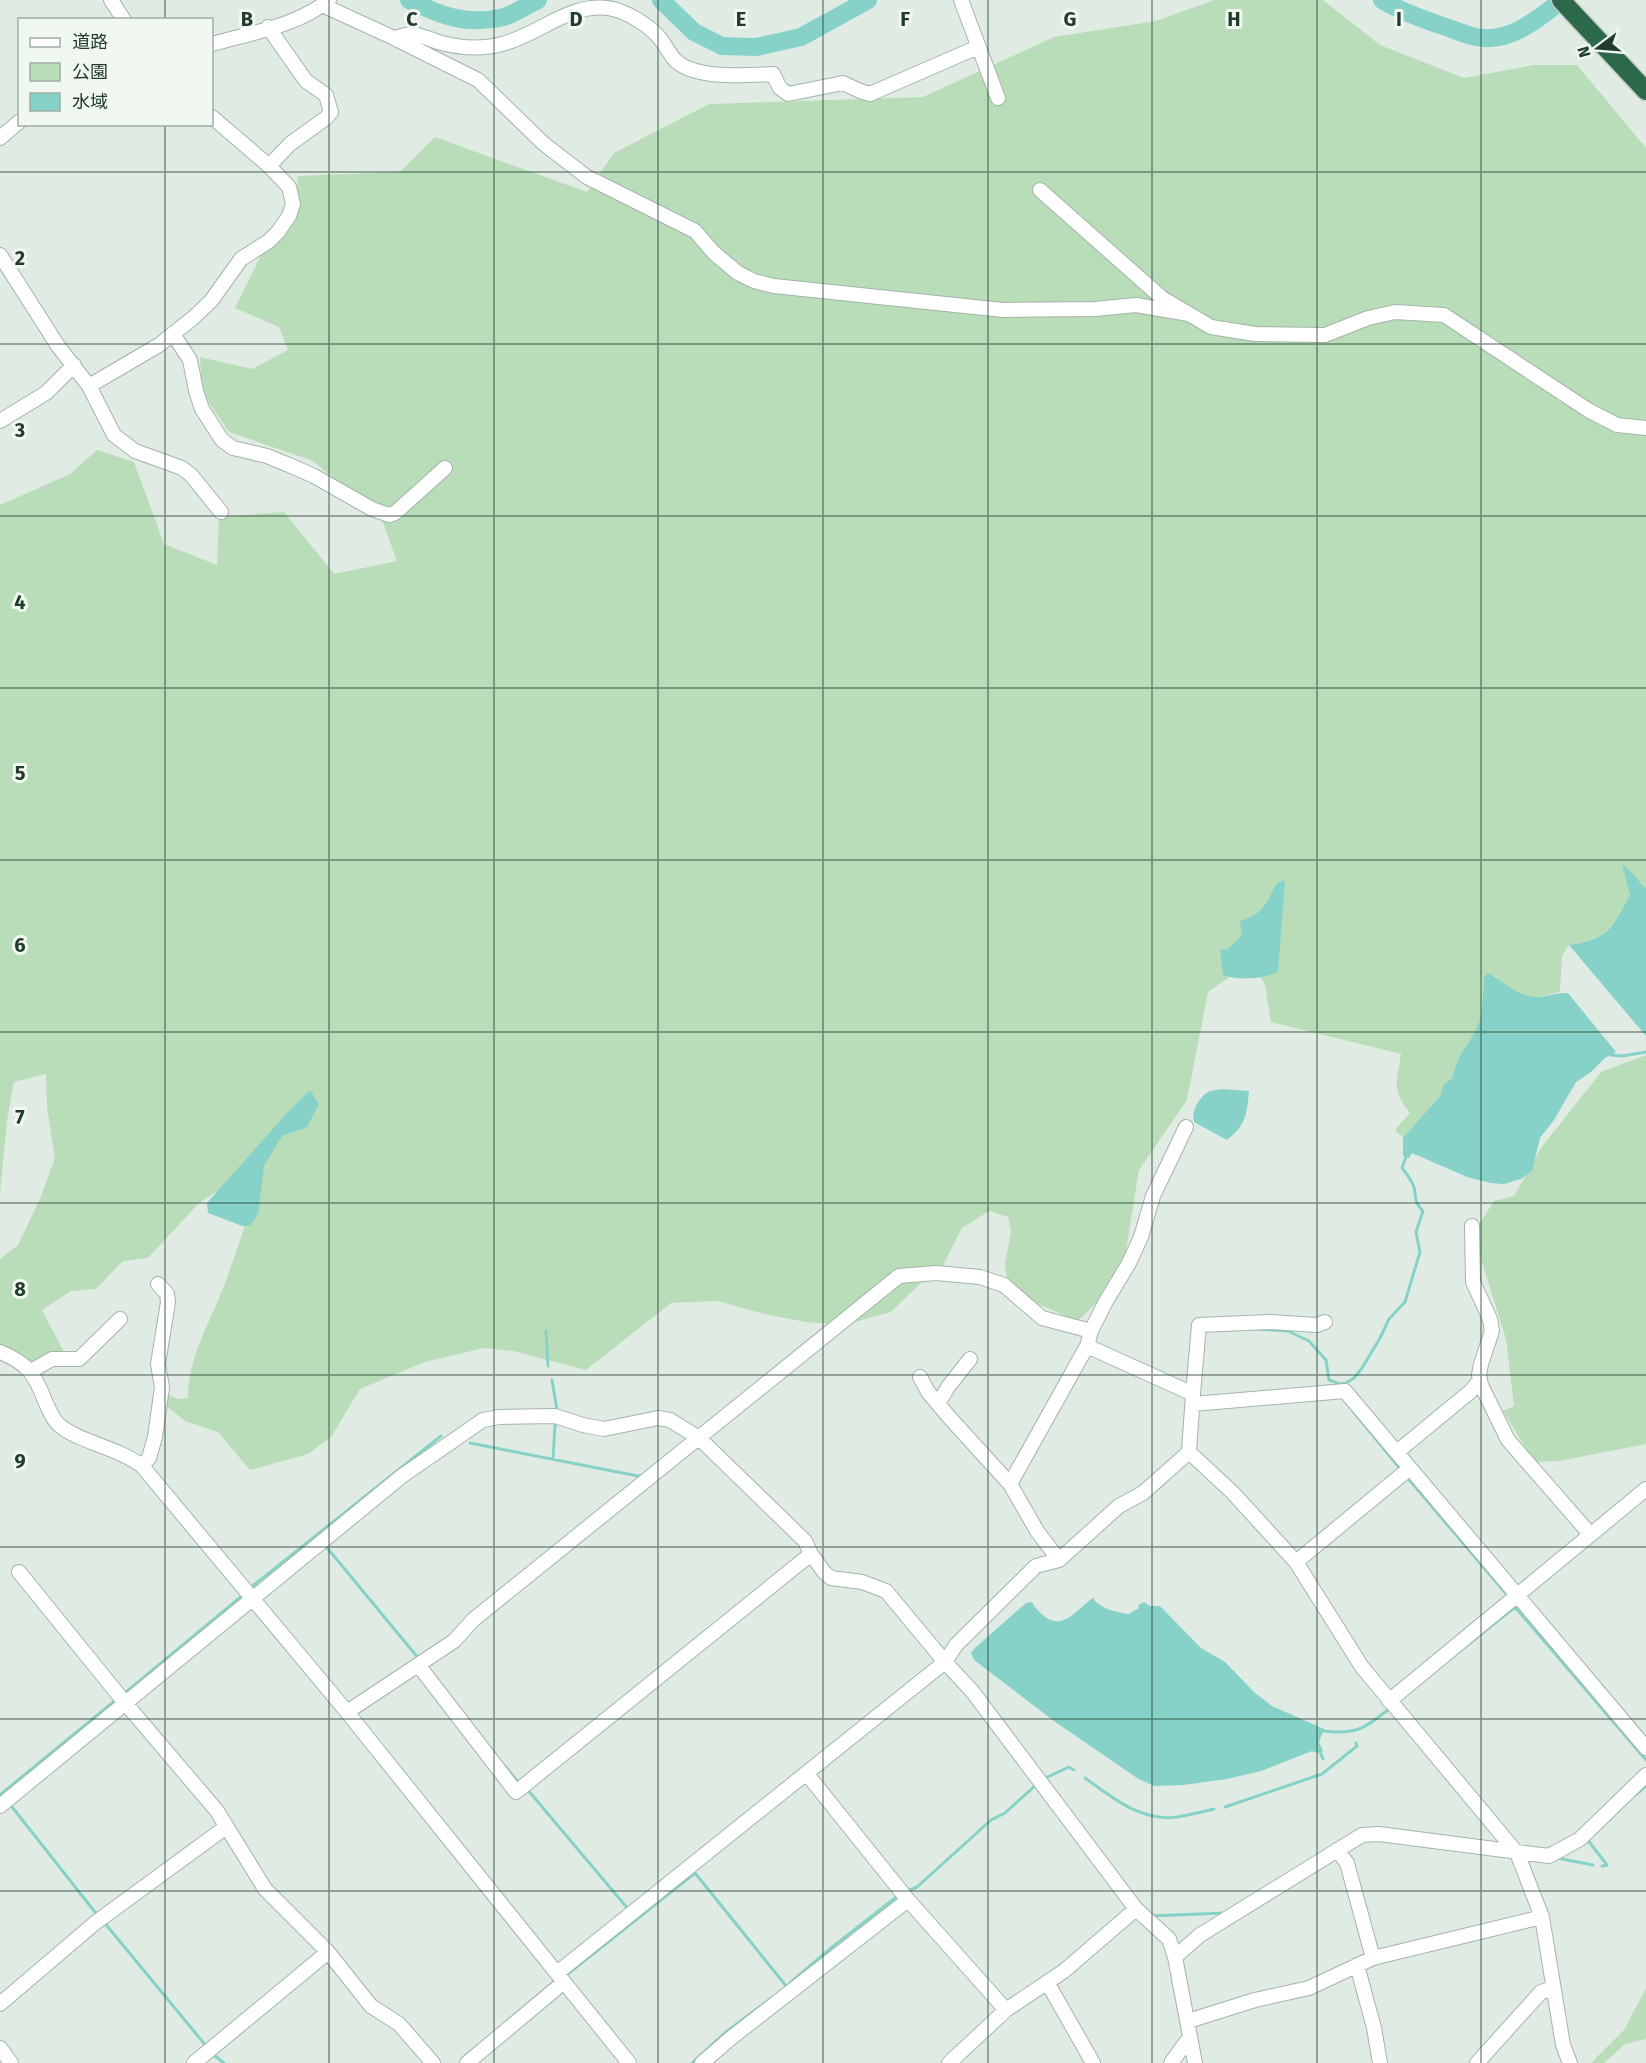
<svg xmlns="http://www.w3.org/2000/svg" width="1646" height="2063" font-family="'Fira Sans','Noto Sans JP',sans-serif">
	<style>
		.green { fill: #b9ddb9 }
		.water { fill: #87d2c8 }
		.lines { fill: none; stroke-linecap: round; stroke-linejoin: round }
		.stream { stroke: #87d2c8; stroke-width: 3 }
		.river { stroke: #87d2c8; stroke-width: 18 }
		.minor-casing { stroke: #a3b4a9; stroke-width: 16 }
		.highway-casing { stroke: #c1c8c4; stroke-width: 21 }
		.minor { stroke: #fff; stroke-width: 14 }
		.highway { stroke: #2c694b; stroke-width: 18 }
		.grid { fill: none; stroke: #213c2d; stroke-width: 1.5; stroke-opacity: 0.55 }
		.grid-label { font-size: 20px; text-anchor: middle; font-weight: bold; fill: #213c2d; stroke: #f1f8f2; stroke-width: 6; stroke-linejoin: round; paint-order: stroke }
	</style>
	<rect width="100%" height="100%" fill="#e0ece3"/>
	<path class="green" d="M1214 0H1323L1380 45 1464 78 1534 65H1577L1646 148V888L1642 886 1633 873 1627 879 1630 895C1610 929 1611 937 1569 945L1562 956 1560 992C1553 993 1546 996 1540 997 1523 1000 1506 986 1495 976L1484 979 1481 1018 1473 1035 1458 1059 1452 1078 1444 1084 1440 1096 1403 1138 1395 1130 1410 1113C1391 1090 1397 1081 1401 1054L1271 1022 1265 984 1250 963 1208 992 1187 1100 1139 1170 1122 1277 1078 1321 1031 1301 1007 1280 1005 1264 1011 1231 1008 1217 989 1211 962 1228 941 1269 924 1280 891 1312 844 1325 806 1322 764 1314 718 1301 671 1303 586 1370 513 1351 484 1348 425 1362 360 1389 331 1437 308 1454 250 1470 218 1432 185 1421 163 1403 166 1394 178 1399 188 1398C187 1362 208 1326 221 1293 236 1255 248 1217 259 1178L244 1174 199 1203 148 1258 123 1261 96 1289 71 1291 42 1310 64 1352 31 1367 0 1348V1259L18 1245 40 1199 55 1158 47 1107 46 1074 14 1082 7 1121 0 1194V505L70 474 97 450 134 462 164 544 217 565 219 517 284 512 334 574 397 561 382 520 313 461 229 432 202 393 200 357 252 369 288 350 279 327 235 308 262 253 295 221 298 176 400 172 435 137 587 192 614 153 709 104 923 97 1054 37 1156 21Z
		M1646 1055V1444L1559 1461 1534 1462 1503 1411 1514 1406 1506 1339 1473 1234 1494 1201 1514 1196 1541 1148 1601 1072Z
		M1646 1988V2039L1625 2044 1604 2063H1591L1624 2030Z"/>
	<path class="water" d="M1622 864 1633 873 1642 885 1646 888V1036L1569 945C1611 938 1611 928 1630 895Z
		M1285 880 1278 972C1261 979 1241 981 1223 975L1220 950 1228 949 1242 935 1240 921C1263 915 1266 903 1277 883Z
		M1487 973C1505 980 1511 994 1534 997 1544 998 1556 992 1568 993L1616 1052 1605 1058 1591 1072 1576 1082 1554 1120 1540 1138 1532 1171 1521 1179 1504 1184 1490 1183 1467 1177 1412 1153 1409 1158 1403 1156V1138L1440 1096 1444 1084 1452 1078 1458 1059 1473 1035 1481 1018 1484 979Z
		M1223 1089 1249 1091C1247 1114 1246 1125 1227 1140L1194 1122C1191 1112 1199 1097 1208 1092 1212 1090 1219 1090 1223 1089Z
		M310 1090 319 1104 307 1127 282 1136 264 1166 258 1214 250 1226H242L208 1213 207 1203 286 1114Z
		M1093 1598C1100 1609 1116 1612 1129 1614L1139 1608 1138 1605 1144 1602 1150 1606H1160L1201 1648 1225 1662 1255 1693 1272 1706 1324 1729 1319 1742 1323 1751 1317 1753 1312 1751 1261 1771 1227 1779 1183 1785 1154 1786 1137 1778 1054 1721 974 1660 971 1653 975 1648 1026 1603 1032 1602C1035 1608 1039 1612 1044 1616 1063 1632 1078 1608 1093 1598Z"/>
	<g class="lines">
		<path class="stream" d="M1611 1055 1622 1056 1646 1052
			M1256 1329 1288 1331 1309 1341 1326 1360 1329 1380 1340 1384V1387
			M546 1331 548 1366
			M552 1380 557 1410
			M1340 1384 1346 1383 1354 1378 1362 1368 1380 1338 1389 1319 1405 1302 1420 1252 1416 1232 1423 1211C1413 1200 1417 1200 1414 1187 1411 1179 1407 1174 1402 1168L1406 1157
			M1353 1411 1402 1471
			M470 1443 638 1476 645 1475
			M553 1459 555 1425
			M1406 1476 1508 1596
			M324 1544 419 1659
			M250 1588 441 1436
			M1441 1666 1515 1607 1646 1760
			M125 1693 243 1595
			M1324 1731C1356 1735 1366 1728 1390 1708
			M1320 1752 1323 1759
			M504 1765 519 1783
			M1085 1778C1113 1798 1141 1822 1177 1817 1189 1815 1202 1812 1214 1809
			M1043 1779 1069 1767 1074 1770
			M527 1789 629 1910
			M1 1794 117 1699
			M1634 1796 1646 1786
			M9 1803 98 1916
			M1225 1807 1322 1774 1357 1746 1356 1743
			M1587 1839 1607 1865 1602 1866
			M1557 1858 1593 1865
			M905 1892 917 1887 991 1820 1005 1813 1036 1785
			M1150 1916 1225 1913
			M103 1921 207 2047
			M564 1977 695 1873 787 1987
			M790 1983 831 1948 899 1895
			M535 1998 555 1981
			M211 2053 224 2063
			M692 2063 726 2032 773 1997"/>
		<path class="river" d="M409 0C441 16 468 26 504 17 516 13 528 5 538 0
			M661 0 694 32 722 46 756 47 801 37 868 0
			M1382 0C1399 11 1418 17 1437 24 1450 28 1463 34 1476 37 1509 44 1538 19 1562 0"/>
		<defs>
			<path id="minor" d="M111 0 124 20
				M961 0 998 98
				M322 5 394 38 478 80 544 144 587 177 695 231 714 253 738 273 754 281 774 286 1003 310 1095 309 1136 305 1189 314
				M268 27 306 81 326 95 331 112 326 118 290 144 269 166
				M394 38C399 37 406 34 412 34 420 35 430 39 438 42 459 48 480 50 502 44 539 35 572 0 613 9 628 13 645 23 656 34 664 42 668 52 675 60 695 80 747 75 773 74L780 88 788 94 843 83 860 91 870 94 978 47
				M212 44C250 33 297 26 329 0
				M0 138 20 121
				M1040 190 1162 298 1211 327 1255 334 1325 335 1368 318 1395 312 1444 315 1588 410 1617 425 1646 428
				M0 255 58 346 89 386 114 435 135 451 182 468 191 475 221 512
				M173 334 190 360 196 391 202 409 222 440 233 448 267 456 289 465 314 476 372 509 389 515 395 513 445 468
				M89 386 159 345 193 318 211 301 241 259 269 241 278 232 289 216 293 204 289 187 269 166 212 117
				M0 421 46 393 74 365
				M1472 1226 1473 1282 1490 1319 1492 1331 1481 1364 1479 1375 1481 1385 1508 1440 1590 1534
				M1091 1331 1105 1303 1129 1263 1141 1237 1153 1196 1186 1127
				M0 1352C27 1363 35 1374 45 1401 49 1409 52 1419 59 1425 81 1443 117 1447 142 1466L347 1712 629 2063
				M31 1371 52 1359H79L120 1319
				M920 1377 928 1392 949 1417 1010 1484 1037 1531 1059 1560
				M1193 1394 1199 1325 1270 1322 1317 1325 1325 1322
				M938 1404 948 1387 970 1359
				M1193 1404 1345 1391 1646 1748
				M1189 1452 1233 1493 1296 1562 1362 1667 1517 1853 1542 1917 1563 2045 1570 2063
				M1397 1452 1471 1391 1480 1380
				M142 1466 149 1458 155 1437 162 1387 158 1364 168 1302 167 1294 158 1284
				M1010 1484 1087 1346
				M1296 1562 1410 1468
				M19 1572 126 1704 217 1811 265 1889 328 1952 371 2006 399 2024 433 2063
				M419 1666 516 1792 811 1554
				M1389 1701 1646 1489
				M347 1712 454 1641 473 1620 899 1276 936 1273 980 1277 1004 1285 1042 1318 1091 1331 1087 1346 1193 1394 1189 1452 1143 1493 1119 1506 1059 1560 1036 1566 956 1645 945 1662 557 1973
				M807 1774 908 1900 1006 2010
				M0 1806 402 1476 483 1420 499 1417 555 1416 583 1425 604 1429 658 1418 670 1420 699 1438 805 1541 811 1554 824 1572 831 1578 862 1582 886 1591 945 1662 972 1691 1136 1909 1169 1939 1175 1957 1195 2063
				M1337 1850 1347 1863 1373 1958
				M1175 1957 1200 1935 1362 1835 1379 1834 1549 1856 1580 1839 1646 1775
				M1357 1965 1374 2028 1380 2063
				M1047 1982 1093 2063
				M0 2004 95 1923 226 1827
				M1188 2021 1255 2000 1309 1988 1373 1958 1542 1917
				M0 2048 11 2063
				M194 2063 328 1952
				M467 2063 564 1982
				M702 2063 731 2038 908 1900
				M949 2063 1006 2010 1064 1971 1136 1909
				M1171 2063 1190 2037
				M1477 2063 1541 1992 1553 1988"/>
			<path id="highway" d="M1561 0 1646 91"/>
		</defs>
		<use href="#minor" class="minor-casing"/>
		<use href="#highway" class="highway-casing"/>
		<use href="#minor" class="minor"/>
		<use href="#highway" class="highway"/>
	</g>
	<path class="grid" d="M165 0V20M329 0V2063M494 0V2063M658 0V2063M823 0V2063M988 0V2063M1152 0V2063M1317 0V2063M1481 0V2063M165 124V2063M0 172H1646M0 344H1646M0 516H1646M0 688H1646M0 860H1646M0 1032H1646M0 1203H1646M0 1375H1646M0 1547H1646M0 1719H1646M0 1891H1646"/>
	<g class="grid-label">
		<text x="247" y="26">B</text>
		<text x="412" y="26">C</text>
		<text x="576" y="26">D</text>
		<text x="741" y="26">E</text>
		<text x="905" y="26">F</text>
		<text x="1070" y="26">G</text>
		<text x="1234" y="26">H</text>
		<text x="1399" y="26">I</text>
		<text x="20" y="265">2</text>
		<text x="20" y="437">3</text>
		<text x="20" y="609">4</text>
		<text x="20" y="780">5</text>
		<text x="20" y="952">6</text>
		<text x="20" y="1124">7</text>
		<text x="20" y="1296">8</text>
		<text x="20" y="1468">9</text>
	</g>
	<rect x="18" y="18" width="195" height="108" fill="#f1f8f2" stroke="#9eada3" stroke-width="1.5"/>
	<rect x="30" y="38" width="30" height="9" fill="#ffffff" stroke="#9eada3" stroke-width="1.5"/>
	<text x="72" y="48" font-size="18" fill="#213c2d">道路</text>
	<rect x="30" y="63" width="30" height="18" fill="#b9ddb9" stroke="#9eada3" stroke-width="1.5"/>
	<text x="72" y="78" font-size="18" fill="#213c2d">公園</text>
	<rect x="30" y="93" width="30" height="18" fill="#87d2c8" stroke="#9eada3" stroke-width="1.5"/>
	<text x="72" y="108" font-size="18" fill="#213c2d">水域</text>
	<g transform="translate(1598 48) rotate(254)" stroke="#f1f8f2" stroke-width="4.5" paint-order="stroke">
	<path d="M0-4.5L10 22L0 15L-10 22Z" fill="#213c2d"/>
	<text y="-9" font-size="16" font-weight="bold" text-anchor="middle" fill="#213c2d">N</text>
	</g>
</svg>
